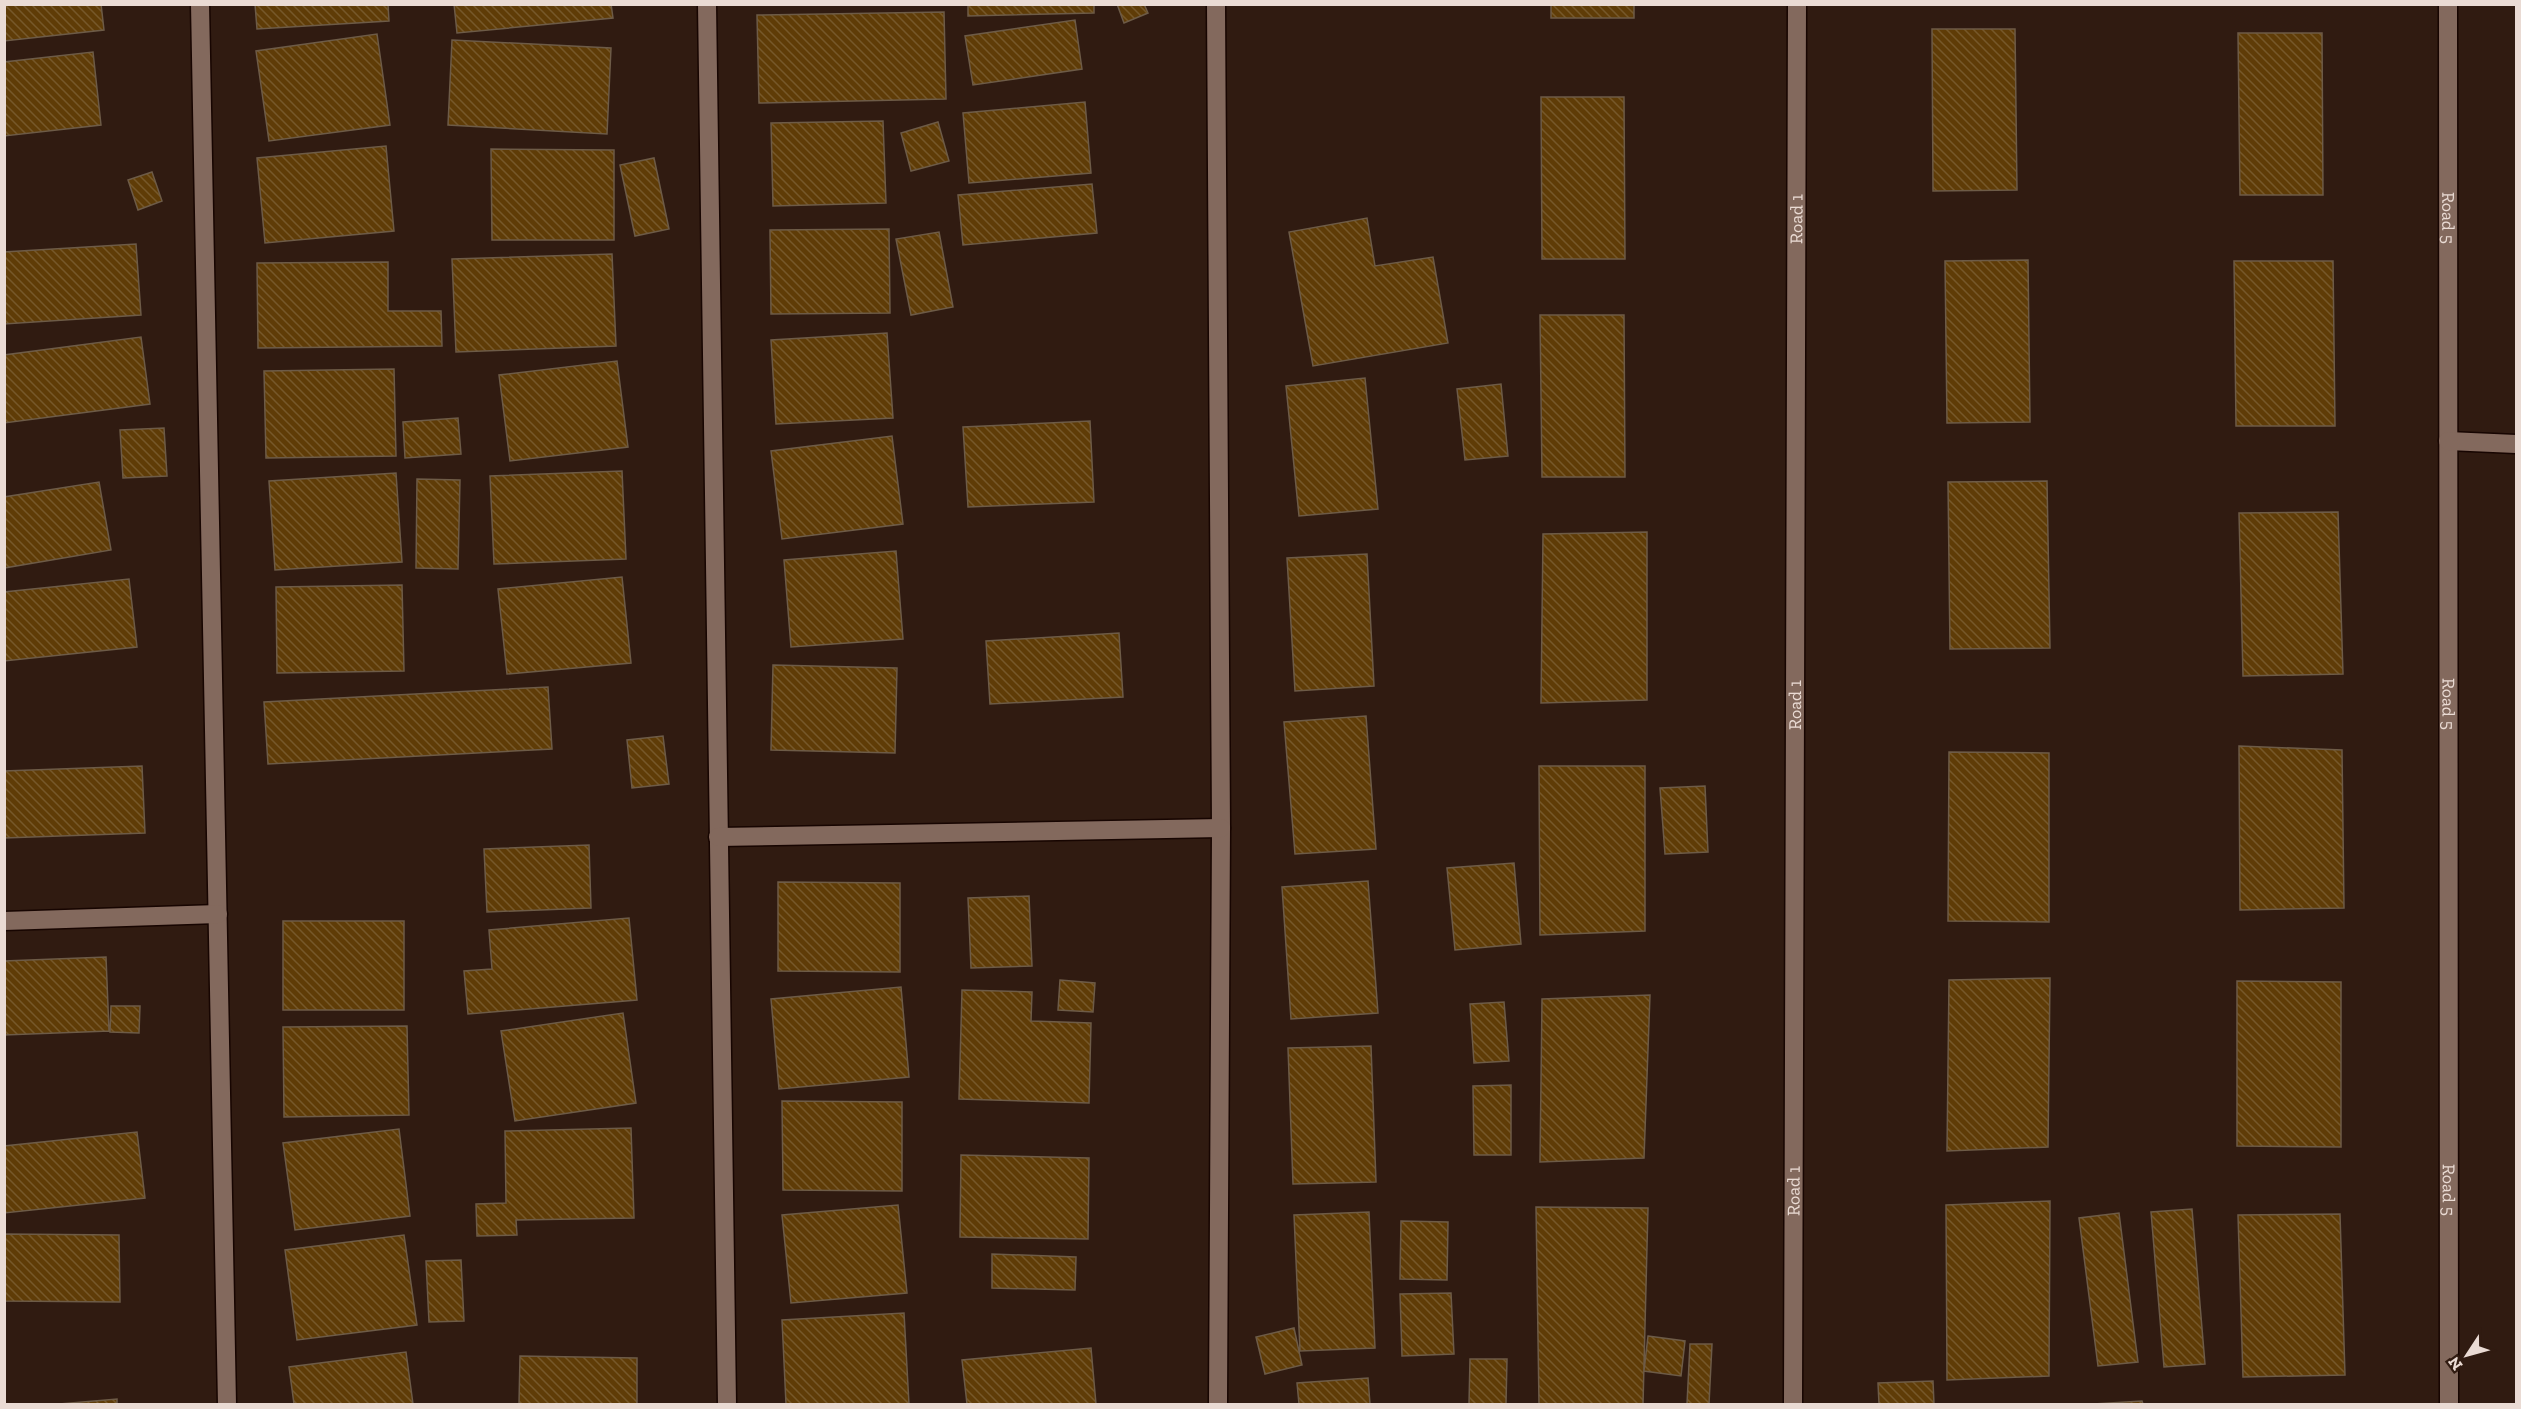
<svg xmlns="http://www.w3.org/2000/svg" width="2521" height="1409" font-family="'Zilla Slab',serif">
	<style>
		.building { fill: url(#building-back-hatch); stroke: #6d5b47; stroke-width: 1.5 }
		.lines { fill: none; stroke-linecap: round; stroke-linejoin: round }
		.minor-casing { stroke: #170501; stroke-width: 21 }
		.minor { stroke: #83695d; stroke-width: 18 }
		.labels { text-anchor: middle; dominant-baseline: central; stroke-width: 5; stroke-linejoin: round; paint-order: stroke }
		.street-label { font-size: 18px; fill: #eadbd4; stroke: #301b11 }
	</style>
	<defs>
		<pattern id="building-back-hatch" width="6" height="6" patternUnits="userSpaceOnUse" patternTransform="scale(1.5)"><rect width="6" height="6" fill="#5f3c07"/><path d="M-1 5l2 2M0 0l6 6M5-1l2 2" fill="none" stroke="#76582a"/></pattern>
	</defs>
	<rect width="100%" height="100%" fill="#301b11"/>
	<path class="building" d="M4 4H101L104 30 4 41Z
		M255 4H388L389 21 257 29Z
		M454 4H611L613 18 457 33Z
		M968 4H1094V13L968 16Z
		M1117 4H1144L1148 13 1124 23Z
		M1551 4H1634V18H1551Z
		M944 12 946 99 759 103 757 15Z
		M1075 20 1082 69 973 85 965 36Z
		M1932 29H2015L2017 190 1933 191Z
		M2238 33H2322L2323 195H2240Z
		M377 34 390 125 269 141 256 51Z
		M452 40 611 48 607 134 448 125Z
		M93 52 101 125 4 136V62Z
		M1541 97H1624L1625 259H1542Z
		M1085 102 1091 173 969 183 963 113Z
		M883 121 886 203 773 206 771 123Z
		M938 122 949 161 911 171 901 133Z
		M386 146 394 231 265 243 257 158Z
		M491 149 614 150V240H492Z
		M654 158 669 229 635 236 620 165Z
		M152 172 162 201 138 210 128 180Z
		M1092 184 1097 233 963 245 958 195Z
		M1367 218 1375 266 1433 257 1448 343 1313 366 1289 232Z
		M889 229 890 313 771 314 770 230Z
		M939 232 953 307 911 315 896 239Z
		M136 244 141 315 4 324V252Z
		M612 254 616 346 456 352 452 259Z
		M2028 260 2030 422 1947 423 1945 261Z
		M2234 261H2333L2335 426H2236Z
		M388 262V311H441L442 346 258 348 257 263Z
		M1540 315H1624L1625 477H1542Z
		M887 333 893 418 776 424 771 340Z
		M141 337 150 404 4 423V355Z
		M617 361 628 447 510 461 499 375Z
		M394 369 396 456 266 458 264 371Z
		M1365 378 1378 509 1299 516 1286 386Z
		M1501 384 1508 456 1465 460 1457 389Z
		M458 418 461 454 405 458 403 422Z
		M1090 421 1094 502 968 507 963 427Z
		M164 428 167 476 123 478 120 430Z
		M892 436 903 524 782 539 771 451Z
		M622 471 626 559 494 564 490 476Z
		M396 473 402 562 275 570 269 481Z
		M417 479 460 480 458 569 416 568Z
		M2047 481 2050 648 1950 649 1948 482Z
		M99 482 111 550 4 568V497Z
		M2338 512 2343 674 2243 676 2239 513Z
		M1647 532V700L1541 703 1543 534Z
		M896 551 903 639 791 647 784 560Z
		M1367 554 1374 686 1295 691 1287 558Z
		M622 577 631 663 507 674 498 589Z
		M129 579 137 647 4 661V592Z
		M402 585 404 671 277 673 276 587Z
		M1119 633 1123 697 990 704 986 641Z
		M773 665 897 668 895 753 771 750Z
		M548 687 552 749 268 764 264 702Z
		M1366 716 1376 849 1295 854 1284 722Z
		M663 736 669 784 632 788 627 740Z
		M2239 746 2342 750 2344 908 2240 910Z
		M1949 752 2049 753V922L1948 921Z
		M142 766 145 833 4 838V771Z
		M1539 766H1645V931L1540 935Z
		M1705 786 1708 852 1665 854 1660 788Z
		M589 845 591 908 487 912 484 849Z
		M1514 863 1521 944 1455 950 1447 868Z
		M1368 881 1378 1013 1291 1019 1282 887Z
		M778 882 900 883V972L778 971Z
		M1029 896 1032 966 971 968 968 898Z
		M629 918 637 1000 468 1014 464 971 492 969 489 930Z
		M283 921H404V1010H283Z
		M106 957 109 1031 4 1035V961Z
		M2050 978 2048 1147 1947 1151 1949 980Z
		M1060 980 1095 983 1093 1012 1058 1010Z
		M2237 981 2341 982V1147L2237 1146Z
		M901 987 909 1077 779 1089 771 999Z
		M962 990 1032 992 1031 1021 1091 1023 1089 1103 959 1099Z
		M1650 995 1644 1158 1540 1162 1542 999Z
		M1504 1002 1509 1061 1474 1063 1470 1004Z
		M111 1006H140L139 1033 110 1032Z
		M623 1013 636 1103 515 1121 501 1031Z
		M407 1026 409 1115 284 1117 283 1027Z
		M1371 1046 1376 1182 1293 1184 1288 1048Z
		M1511 1085V1155H1474L1473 1086Z
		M782 1101 902 1102V1191L783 1190Z
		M631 1128 634 1218 516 1220 517 1235 477 1236 476 1204 506 1203 505 1131Z
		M399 1129 410 1216 295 1230 283 1143Z
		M137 1132 145 1198 4 1213V1146Z
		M961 1155 1089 1158 1088 1239 960 1237Z
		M2050 1201 2049 1376 1947 1380 1946 1205Z
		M898 1205 907 1293 791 1303 782 1215Z
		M1536 1207 1648 1208 1643 1404H1539Z
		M2192 1209 2205 1364 2164 1367 2151 1212Z
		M1369 1212 1375 1348 1300 1351 1294 1215Z
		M2119 1213 2138 1362 2098 1366 2079 1218Z
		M2340 1214 2345 1375 2243 1377 2238 1215Z
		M1401 1221 1448 1222 1447 1280 1400 1279Z
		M4 1234 119 1235 120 1302 4 1301Z
		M404 1235 417 1325 297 1340 285 1250Z
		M992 1254 1076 1257 1075 1290 992 1288Z
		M461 1260 464 1321 429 1322 426 1261Z
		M1451 1293 1454 1354 1402 1356 1400 1294Z
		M904 1313 909 1404H786L782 1320Z
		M1294 1328 1302 1365 1265 1374 1256 1337Z
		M1648 1336 1685 1341 1681 1376 1644 1371Z
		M1690 1344H1712L1709 1404H1687Z
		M1091 1348 1096 1404H967L962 1360Z
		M406 1352 413 1404H294L289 1367Z
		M520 1356 637 1358V1404H519Z
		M1470 1359H1507L1506 1404H1469Z
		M1368 1378 1370 1404H1299L1297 1383Z
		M1933 1381 1934 1404H1879L1878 1383Z
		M117 1399V1404H59Z
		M2142 1401 2143 1404H2093Z"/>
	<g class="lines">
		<defs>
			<g id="minor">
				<path d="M200 4 227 1404"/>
				<path d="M707 4 727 1404"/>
				<path d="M1216 4 1221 828 1218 1404"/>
				<path id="s1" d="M2448 4 2449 1404"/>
				<path d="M2448 441 2516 444"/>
				<path d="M718 837 1221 828"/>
				<path d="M4 921 218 914"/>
				<path id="s2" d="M1793 1404 1797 4"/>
			</g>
		</defs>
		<use href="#minor" class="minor-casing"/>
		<use href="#minor" class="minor"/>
	</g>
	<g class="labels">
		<g class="street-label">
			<text stroke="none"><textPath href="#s2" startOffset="1185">Road 1</textPath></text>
			<text stroke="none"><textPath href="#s1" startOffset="214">Road 5</textPath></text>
			<text stroke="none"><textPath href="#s1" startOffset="700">Road 5</textPath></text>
			<text stroke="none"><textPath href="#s2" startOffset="699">Road 1</textPath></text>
			<text stroke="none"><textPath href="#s2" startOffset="213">Road 1</textPath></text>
			<text stroke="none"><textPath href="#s1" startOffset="1186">Road 5</textPath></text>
		</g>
	</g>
	<rect width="2521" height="1409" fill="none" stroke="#eadbd4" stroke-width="12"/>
	<g transform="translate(2467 1355) rotate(234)" stroke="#301b11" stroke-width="4.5" paint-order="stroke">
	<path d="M0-4.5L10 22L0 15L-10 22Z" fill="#eadbd4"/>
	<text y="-9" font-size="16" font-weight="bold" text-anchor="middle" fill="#eadbd4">N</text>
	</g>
</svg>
